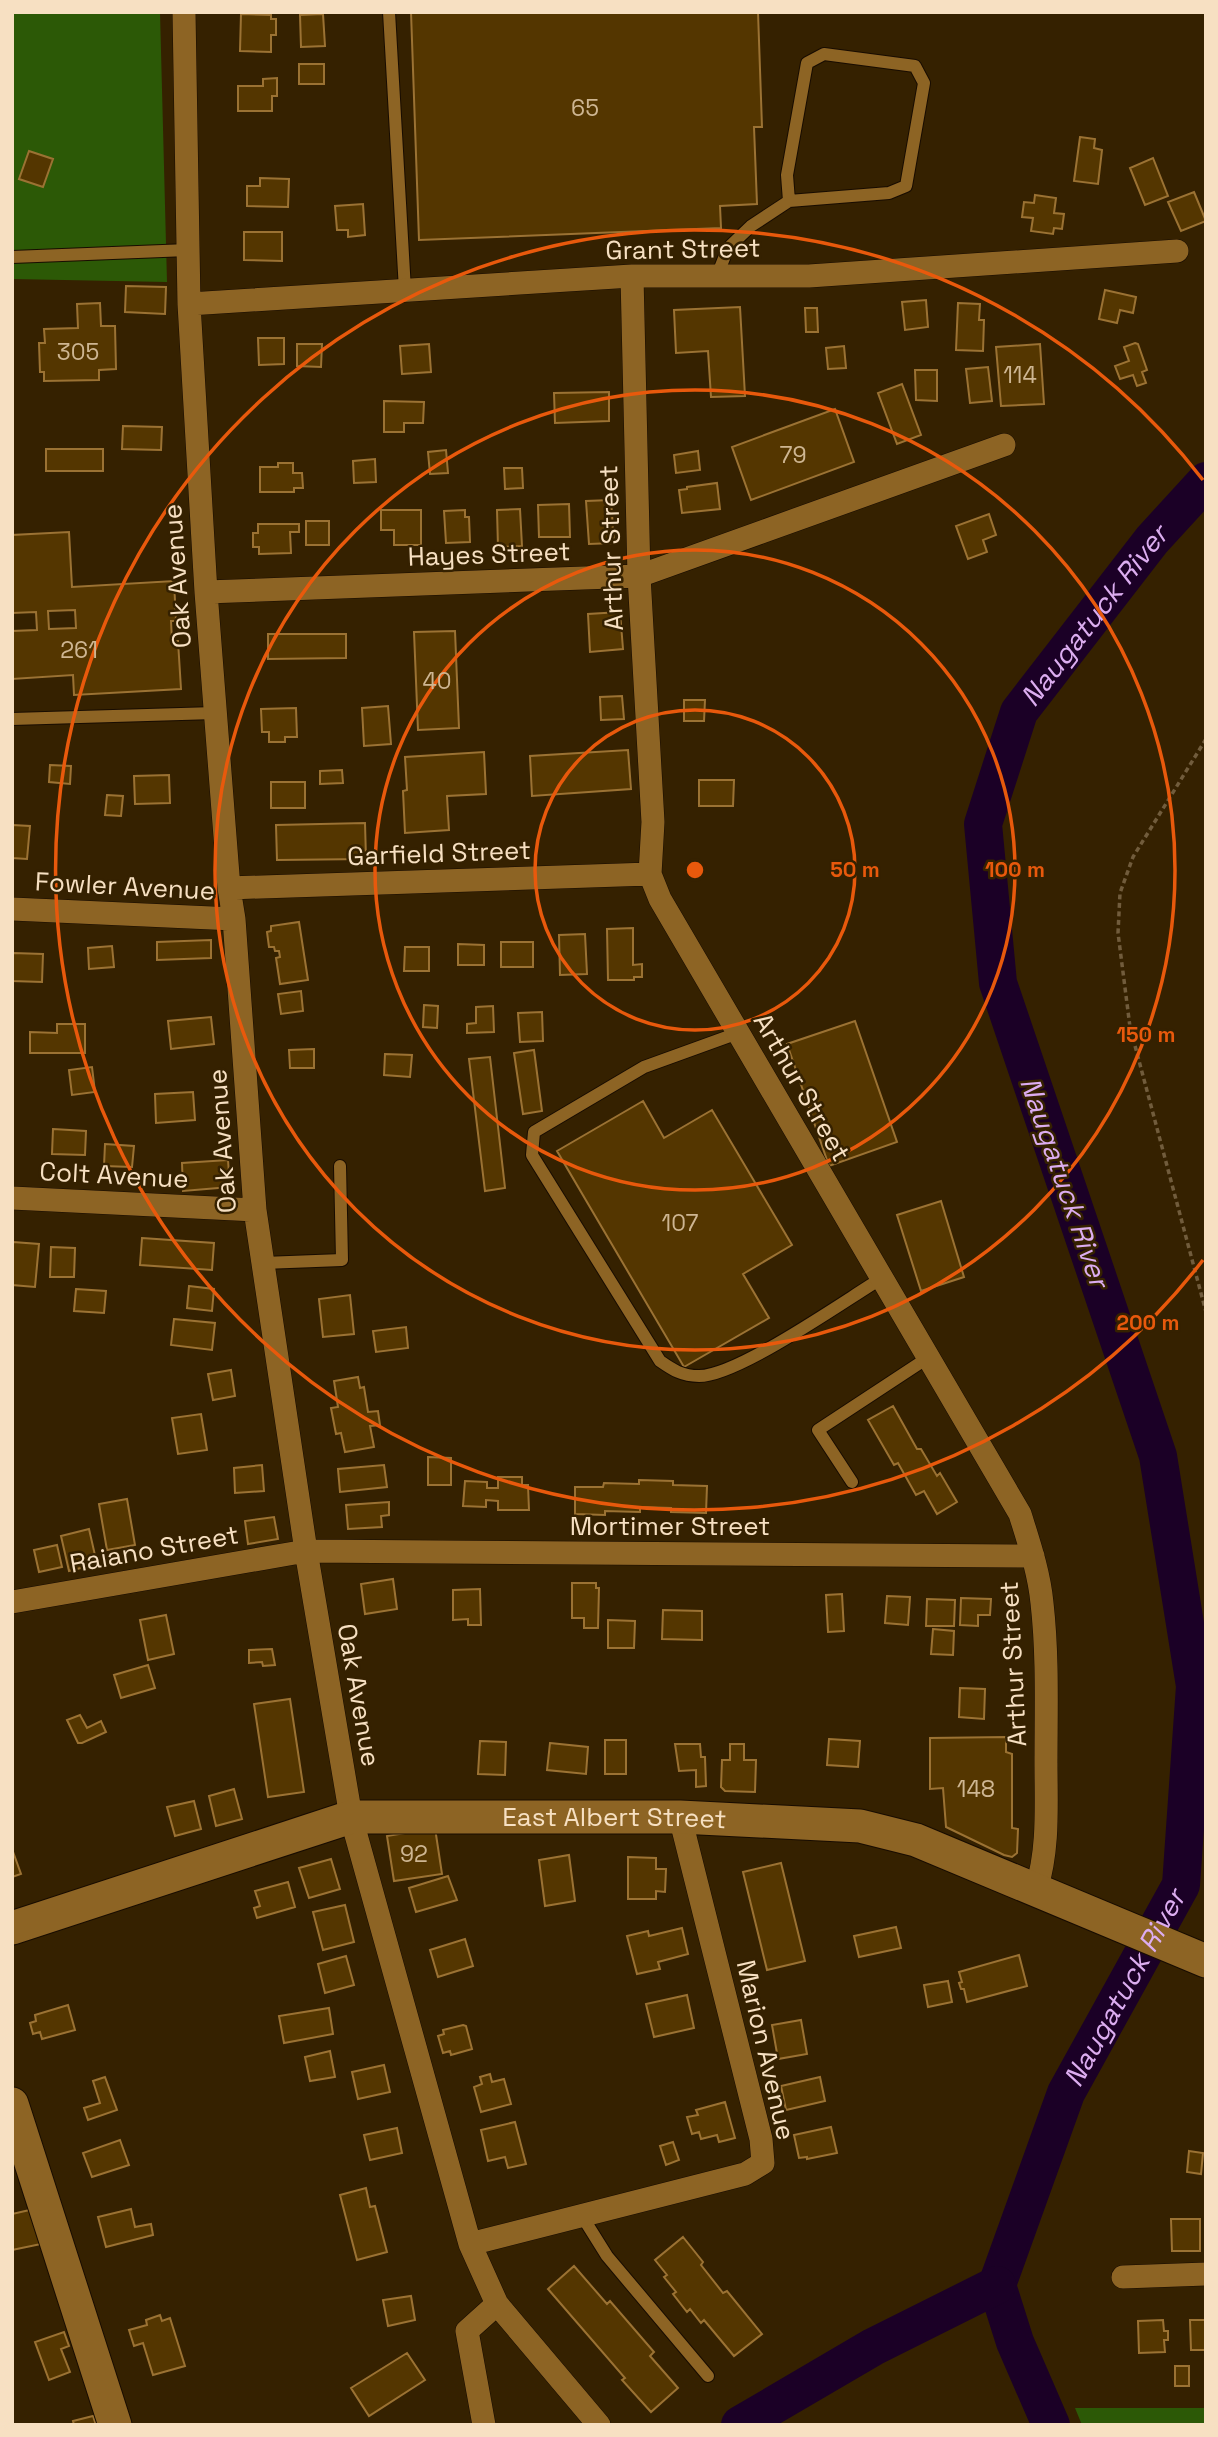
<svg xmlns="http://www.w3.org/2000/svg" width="1218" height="2437" font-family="'Space Grotesk',sans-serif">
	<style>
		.green { fill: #2c5906 }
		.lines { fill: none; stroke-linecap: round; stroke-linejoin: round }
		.river { stroke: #1b0026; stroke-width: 38 }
		.building { fill: #543600; stroke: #9b7233; stroke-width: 2; fill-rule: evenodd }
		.service-casing { stroke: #180c00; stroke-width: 14 }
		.minor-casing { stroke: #180c00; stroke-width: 24 }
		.secondary-casing { stroke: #180c00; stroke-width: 35 }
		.path { stroke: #715c3c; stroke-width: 3.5; stroke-dasharray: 5 3.5; stroke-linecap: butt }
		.service { stroke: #8d6424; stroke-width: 12 }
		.minor { stroke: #8d6424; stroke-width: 23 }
		.secondary { stroke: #8d6424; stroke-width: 33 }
		.ring { fill: none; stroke: #e8590c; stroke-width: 3.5 }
		.labels { text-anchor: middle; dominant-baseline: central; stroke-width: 5; stroke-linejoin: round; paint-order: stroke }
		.number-label { font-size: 23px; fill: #ceb692 }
		.street-label { font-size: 26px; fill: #f7e0c2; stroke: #352100 }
		.water-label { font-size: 28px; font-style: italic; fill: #dcadf0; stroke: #352100 }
		.centre { fill: #e8590c; stroke: #352100; stroke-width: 3.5 }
		.ring-label { font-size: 21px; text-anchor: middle; font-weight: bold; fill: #e8590c; stroke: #352100; stroke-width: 5; stroke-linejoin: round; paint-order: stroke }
	</style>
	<rect width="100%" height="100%" fill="#352100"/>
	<path class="green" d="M12 12H160L167 282 12 279Z
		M1075 2408H1206V2425H1082Z"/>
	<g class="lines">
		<g class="river">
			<path id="s1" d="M997 2285 1066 2093 1181 1885 1195 1686 1158 1456 998 983 983 824 1019 712 1152 540 1206 481"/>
			<path d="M997 2285 1015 2342 1051 2425"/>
			<path d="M740 2425 873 2347 997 2285"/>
		</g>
	</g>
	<path class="building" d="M411 12H758L762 127H754L757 204 720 206 721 228 419 240Z
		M241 14 271 15V19H276V35H271V52L240 51Z
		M323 14 325 46 301 47 300 15Z
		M299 64H324V84H299Z
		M277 78V96H272V111H238V86H263V79Z
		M1080 137 1095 139 1094 148 1102 150 1098 184 1074 181Z
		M29 151 53 159 43 187 19 179Z
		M1153 158 1168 196 1145 205 1130 168Z
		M260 178 289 179 288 207 247 206V186H260Z
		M1194 192 1206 221 1181 231 1168 202Z
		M1035 195 1056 198 1054 213 1064 214 1062 229 1054 228 1053 234 1031 231 1033 218 1022 217 1024 202 1034 203Z
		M363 204 365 235 348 237V230H337L335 206Z
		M244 232H282V261L244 260Z
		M126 286 166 287 165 314 125 312Z
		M1105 290 1136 297 1133 313 1120 310 1117 323 1099 319Z
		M926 300 928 327 905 330 902 302Z
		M100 303 101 326H115L116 369 99 370V380L44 381V372H40L39 343H45L44 329 78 328 77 304Z
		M958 303 980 304 979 320H984L983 351 956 350Z
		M740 307 745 396 711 397 708 351 676 353 674 310Z
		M805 308H817L818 332H806Z
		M258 338H284V364L259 365Z
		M1135 343 1138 344 1147 370 1142 372 1146 383 1137 386 1133 375 1120 379 1115 366 1129 361 1124 347Z
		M297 344H322L321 367 297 366Z
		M429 344 431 372 402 374 400 346Z
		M1040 344 1044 404 1001 406 996 347Z
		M844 346 846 368 828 369 826 348Z
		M988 367 992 401 970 403 966 369Z
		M915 370H937V401L916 400Z
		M902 384 921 435 897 444 878 393Z
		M609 392V421L555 423 554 393Z
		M384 401 424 402 423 423H404V432H384Z
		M835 409 854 462 751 500 732 447Z
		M123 426 162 427 161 450 122 449Z
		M46 449H103V471H46Z
		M446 450 448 473 430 474 428 452Z
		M698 451 700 470 676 473 674 455Z
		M375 459 376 482 354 483 353 461Z
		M278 463H293V473H302L303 488H294V492H260V467H278Z
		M504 468H522L523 488 505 489Z
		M717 483 720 509 682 513 679 490 687 489V487Z
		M611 500 614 543 589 544 586 501Z
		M569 504 570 537H539L538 505Z
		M520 509 522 546 498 547 497 510Z
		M381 510H421V545H394V530H381Z
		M465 510V517H469L470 542 446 543 444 511Z
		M989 514 996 535 983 540 987 552 968 559 956 526Z
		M306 521H329V545H306Z
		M258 524H299V532H290L291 553 259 554V547H253V533H258Z
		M69 532 72 587 174 581 176 621H171L172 641H178L181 689 74 695 73 675 12 679V631L37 630 36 612 12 613V535ZM75 610 76 628 49 629 48 611Z
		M620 612 623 649 590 652 588 614Z
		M455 631 459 728 418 730 414 632Z
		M268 634H346V658L268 659Z
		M622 696 624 719 601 720 600 697Z
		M684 700H705L704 721H684Z
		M388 706 391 744 364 746 362 708Z
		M296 708 297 737H285V742H269V732H262L261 709Z
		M628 750 631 789 532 796 530 756Z
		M484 752 486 794 447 796 449 830 405 833 403 791 407 790 405 757Z
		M50 765 71 766 70 784 49 782Z
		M342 770 343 783 320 784V771Z
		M169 775 170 803 135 804 134 776Z
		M699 780H734L733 806H699Z
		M271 782H305V808H271Z
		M107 795 123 796 121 816 105 815Z
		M365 823 366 859 277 860 276 825Z
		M12 825 30 826 27 859 12 858Z
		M299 922 308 980 280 984 276 958 280 957 279 951H275L274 947H269L267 932 271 931V926Z
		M633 928V965L642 964V977H634V980H608L607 929Z
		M585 934 587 974 560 975 559 935Z
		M211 940V958L157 960V942Z
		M501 942H533V967H501Z
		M458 944 484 945V965H458Z
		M112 946 114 967 89 969 88 948Z
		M405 947H429V971H404Z
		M13 953 43 954 42 982 12 981Z
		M301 991 303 1011 281 1014 278 994Z
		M424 1005 438 1006 437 1028 423 1027Z
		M493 1006 494 1032 467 1033V1024L476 1023V1007Z
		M542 1012 543 1041 520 1042 518 1013Z
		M211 1017 214 1044 171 1049 168 1021Z
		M855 1021 897 1142 829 1166 787 1044Z
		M57 1024H85V1053H30V1032L57 1033Z
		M314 1049V1068H290L289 1050Z
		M534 1050 542 1111 523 1114 514 1053Z
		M385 1054 412 1055 410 1077 384 1075Z
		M490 1057 505 1188 485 1191 469 1059Z
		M92 1067 95 1092 72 1095 69 1070Z
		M193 1092 195 1120 156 1123 155 1094Z
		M643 1101 664 1138 712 1110 792 1245 743 1274 769 1318 684 1367 557 1151Z
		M53 1129 86 1131 85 1155 52 1154Z
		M105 1144 134 1146 132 1167 104 1166Z
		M228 1160 230 1187 183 1191 182 1163Z
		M941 1201 964 1277 921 1291 897 1215Z
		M142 1238 214 1243 212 1270 140 1265Z
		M13 1242 39 1244 35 1287 12 1285Z
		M51 1247 75 1248 74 1277H50Z
		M189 1286 214 1289 212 1311 187 1308Z
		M76 1289 106 1291 104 1313 74 1311Z
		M350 1295 354 1334 323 1337 319 1299Z
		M174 1319 215 1323 212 1350 171 1345Z
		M406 1327 408 1348 376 1352 373 1331Z
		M231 1370 235 1396 213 1400 208 1374Z
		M358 1377 360 1388 364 1387 368 1412 378 1411 380 1425 370 1426 374 1447 345 1452 341 1433 336 1434 331 1408 338 1407 334 1381Z
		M893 1406 917 1449H921L937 1476 940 1473 957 1502 937 1514 924 1491 916 1495 898 1463 894 1465 868 1420Z
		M201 1414 207 1450 178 1454 172 1418Z
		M428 1457 451 1458V1485H428Z
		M262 1465 264 1491 235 1493 234 1468Z
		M384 1465 387 1487 340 1492 338 1469Z
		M498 1477H522V1485H528L529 1510H498V1501L486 1500V1507L463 1506 465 1481 487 1482V1488H498Z
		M639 1480 673 1481V1485L707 1486 706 1513 671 1512V1508L640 1507V1512L605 1511V1515L575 1514V1487H603L604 1483 639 1484Z
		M127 1499 135 1545 107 1550 99 1504Z
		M389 1502V1515L381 1516 382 1527 348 1529 346 1505Z
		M274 1517 278 1539 248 1544 245 1521Z
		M89 1529 97 1564 69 1571 61 1536Z
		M57 1545 62 1567 39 1572 34 1550Z
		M393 1579 397 1609 365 1614 361 1584Z
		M572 1583H596V1588H599L598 1628H584V1618H572Z
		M480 1589 481 1625H468V1619L453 1620V1590Z
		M842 1594 844 1631 828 1632 826 1595Z
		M887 1596 910 1597 908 1625 885 1623Z
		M961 1598 991 1599 990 1615H978V1626L960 1625Z
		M927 1599 955 1600 954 1626H926Z
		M663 1610 702 1611V1640L662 1639Z
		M166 1615 174 1654 148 1660 140 1620Z
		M608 1620 635 1621 634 1648H608Z
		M933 1629 954 1631 953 1655 931 1654Z
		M272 1649 275 1665 263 1666 262 1662 249 1663V1650Z
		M148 1665 155 1688 121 1698 114 1675Z
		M960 1688 985 1689 984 1719 959 1717Z
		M290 1699 304 1792 268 1797 254 1704Z
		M80 1715 87 1728 101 1721 106 1732 82 1743H78L67 1720Z
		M1006 1737V1752L1012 1754V1828L1018 1829 1017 1853 1012 1857 1004 1855 946 1827 943 1788 930 1789V1738Z
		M829 1739 860 1741 858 1767 827 1765Z
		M605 1740H626V1774H605Z
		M480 1741 506 1742 505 1775 478 1774Z
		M550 1743 588 1747 586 1774 547 1770Z
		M675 1744H700L701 1757H705L706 1786 696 1787V1770L679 1771Z
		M730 1744H744V1760H756L755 1792 725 1791 721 1787 722 1760H730Z
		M234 1789 242 1819 216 1826 209 1796Z
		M194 1801 201 1829 175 1836 167 1807Z
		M435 1828 442 1874 394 1881 387 1836Z
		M12 1849 21 1874 12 1877Z
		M569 1855 575 1901 545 1906 539 1860Z
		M628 1857 656 1858V1869H666L665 1892 656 1891V1899H628Z
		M331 1859 340 1889 309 1898 299 1868Z
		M781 1863 805 1961 767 1970 743 1872Z
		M448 1876 457 1900 416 1912 409 1888Z
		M288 1882 295 1907 257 1918 254 1908 260 1906 255 1891Z
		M345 1905 354 1942 323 1950 313 1912Z
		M896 1927 901 1948 859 1957 854 1936Z
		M682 1928 688 1954 658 1962 660 1969 637 1974 627 1936 648 1931 649 1936Z
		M465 1939 473 1966 438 1977 430 1950Z
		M1019 1955 1027 1986 967 2002 964 1989H961L959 1983 962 1982 959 1972Z
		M346 1956 354 1985 325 1993 318 1964Z
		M948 1981 952 2002 928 2007 924 1985Z
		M687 1995 694 2028 654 2037 646 2004Z
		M68 2005 75 2030 42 2039 40 2032 33 2034 30 2023 36 2021 35 2015Z
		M329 2008 333 2034 284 2043 279 2016Z
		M801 2020 807 2054 778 2059 772 2025Z
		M463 2025 466 2026 472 2049 451 2055 450 2051 443 2053 438 2036 444 2034 443 2030Z
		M330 2051 335 2077 310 2081 305 2057Z
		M384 2065 390 2092 358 2099 352 2072Z
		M490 2074 492 2082 504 2079 511 2104 481 2112 474 2087 482 2084 480 2077Z
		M105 2077 117 2110 88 2120 84 2108 100 2103 93 2081Z
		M820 2077 825 2101 786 2110 781 2086Z
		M725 2102 735 2138 719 2142 717 2135 701 2139 699 2132 692 2134 687 2117 698 2115 696 2110Z
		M515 2122 526 2164 508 2168 505 2157 488 2161 481 2130Z
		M831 2127 837 2153 807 2159V2157L799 2158 794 2135Z
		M397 2128 402 2153 370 2160 364 2135Z
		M120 2140 129 2165 92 2177 83 2153Z
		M673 2142 679 2160 666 2165 660 2146Z
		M1189 2151 1203 2153 1201 2174 1187 2172Z
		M366 2188 370 2207 375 2206 387 2252 357 2260 340 2195Z
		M34 2209 41 2244 12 2250V2214Z
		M131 2209 135 2227 151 2224 153 2235 106 2247 98 2217Z
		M1171 2219H1200V2251H1172Z
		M683 2237 703 2262 701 2265 723 2293 727 2291 762 2334 734 2356 704 2320 701 2323 690 2309 687 2312 673 2294 676 2292 664 2277 667 2275 655 2260Z
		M574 2266 607 2304 610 2301 654 2352 650 2356 678 2388 651 2412 622 2380 625 2378 548 2289Z
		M411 2296 415 2320 388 2326 383 2300Z
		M160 2315 162 2321 170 2318 185 2366 153 2375 143 2343 134 2346 129 2330 147 2325 146 2320Z
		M1163 2320 1164 2331H1168V2340H1164L1165 2352 1139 2353 1138 2321Z
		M1190 2320H1206V2350H1191Z
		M64 2332 69 2346 61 2349 70 2372 49 2380 35 2342Z
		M407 2353 425 2380 369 2416 351 2388Z
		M1175 2366H1189V2386H1175Z
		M93 2416 96 2425H74L73 2421Z"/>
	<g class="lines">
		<defs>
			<path id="service" d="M389 12 405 290
				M12 257 188 250
				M717 276 728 248 751 226 789 201 889 193 906 186 924 83 915 66 824 54 807 63 787 175 789 201
				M12 719 215 713
				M738 1033 644 1067 534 1132 532 1155 660 1361C673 1370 682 1376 699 1376 738 1376 844 1301 882 1278
				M263 1263 342 1260 340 1166
				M852 1482 818 1430 929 1357
				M582 2216 607 2256 708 2376"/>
			<path id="minor" d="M184 12 189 304 206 592 229 888 234 919 255 1210 306 1551 351 1817 470 2244 497 2304 599 2425
				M632 276 639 576 653 822 650 874 660 899 1020 1514C1029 1543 1039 1572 1042 1603 1048 1656 1046 1710 1046 1763 1046 1806 1049 1849 1036 1890
				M189 304 632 276H809L1177 251
				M206 592 639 576 1004 445
				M229 888 650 874
				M12 909 234 919
				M12 1198 255 1210
				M12 1602 306 1551 1033 1556
				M470 2244 745 2174 763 2163 761 2139 680 1817
				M1123 2277 1206 2274
				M484 2425 467 2331 497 2304"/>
			<g id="secondary">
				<path id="s2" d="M12 1928 351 1817H680L860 1826 916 1840 1206 1961"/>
				<path d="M12 2104 115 2425"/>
			</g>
		</defs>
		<use href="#service" class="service-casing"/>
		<use href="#minor" class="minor-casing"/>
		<use href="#secondary" class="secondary-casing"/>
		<path class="path" d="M1206 739 1133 857 1120 893 1118 933 1130 1027 1206 1312"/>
		<use href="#service" class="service"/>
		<use href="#minor" class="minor"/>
		<use href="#secondary" class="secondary"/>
	</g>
	<g class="ring">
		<circle cx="695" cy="870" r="160"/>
		<circle cx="695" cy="870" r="320"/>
		<circle cx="695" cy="870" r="480"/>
		<path d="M1203 1260A640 640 0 1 1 1203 480"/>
	</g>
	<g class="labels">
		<g class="number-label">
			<text x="585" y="108">65</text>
			<text x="78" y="352">305</text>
			<text x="1020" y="375">114</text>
			<text x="793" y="455">79</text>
			<text x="79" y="650">261</text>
			<text x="437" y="681">40</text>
			<text x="680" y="1223">107</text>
			<text x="976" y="1789">148</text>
			<text x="414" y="1854">92</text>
		</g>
		<g class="street-label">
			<text transform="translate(683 249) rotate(-1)">Grant Street</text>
			<text transform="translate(611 548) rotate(-92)">Arthur Street</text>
			<text transform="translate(489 554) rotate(-2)">Hayes Street</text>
			<text transform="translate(177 576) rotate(-94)">Oak Avenue</text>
			<text transform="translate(439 853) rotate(-2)">Garfield Street</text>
			<text transform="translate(125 886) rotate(3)">Fowler Avenue</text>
			<text transform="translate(802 1087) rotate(60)">Arthur Street</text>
			<text transform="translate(222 1141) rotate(-94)">Oak Avenue</text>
			<text transform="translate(114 1175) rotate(3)">Colt Avenue</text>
			<text x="670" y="1526">Mortimer Street</text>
			<text transform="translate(154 1549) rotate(-10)">Raiano Street</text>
			<text transform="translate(1013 1664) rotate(-93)">Arthur Street</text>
			<text transform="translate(359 1695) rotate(80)">Oak Avenue</text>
			<text stroke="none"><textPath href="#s2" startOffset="620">East Albert Street</textPath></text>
			<text transform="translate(766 2050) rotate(77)">Marion Avenue</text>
		</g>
		<g class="water-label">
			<text stroke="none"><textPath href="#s1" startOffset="1773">Naugatuck River</textPath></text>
			<text transform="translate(1065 1182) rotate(71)">Naugatuck River</text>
			<text stroke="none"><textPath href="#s1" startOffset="324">Naugatuck River</textPath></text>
		</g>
	</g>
	<circle cx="695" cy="870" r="10" class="centre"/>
	<g class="ring-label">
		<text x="855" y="877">50 m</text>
		<text x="1015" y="877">100 m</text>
		<text x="1146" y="1042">150 m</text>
		<text x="1148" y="1330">200 m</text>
	</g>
	<rect width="1218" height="2437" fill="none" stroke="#f7e0c2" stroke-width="28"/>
</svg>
